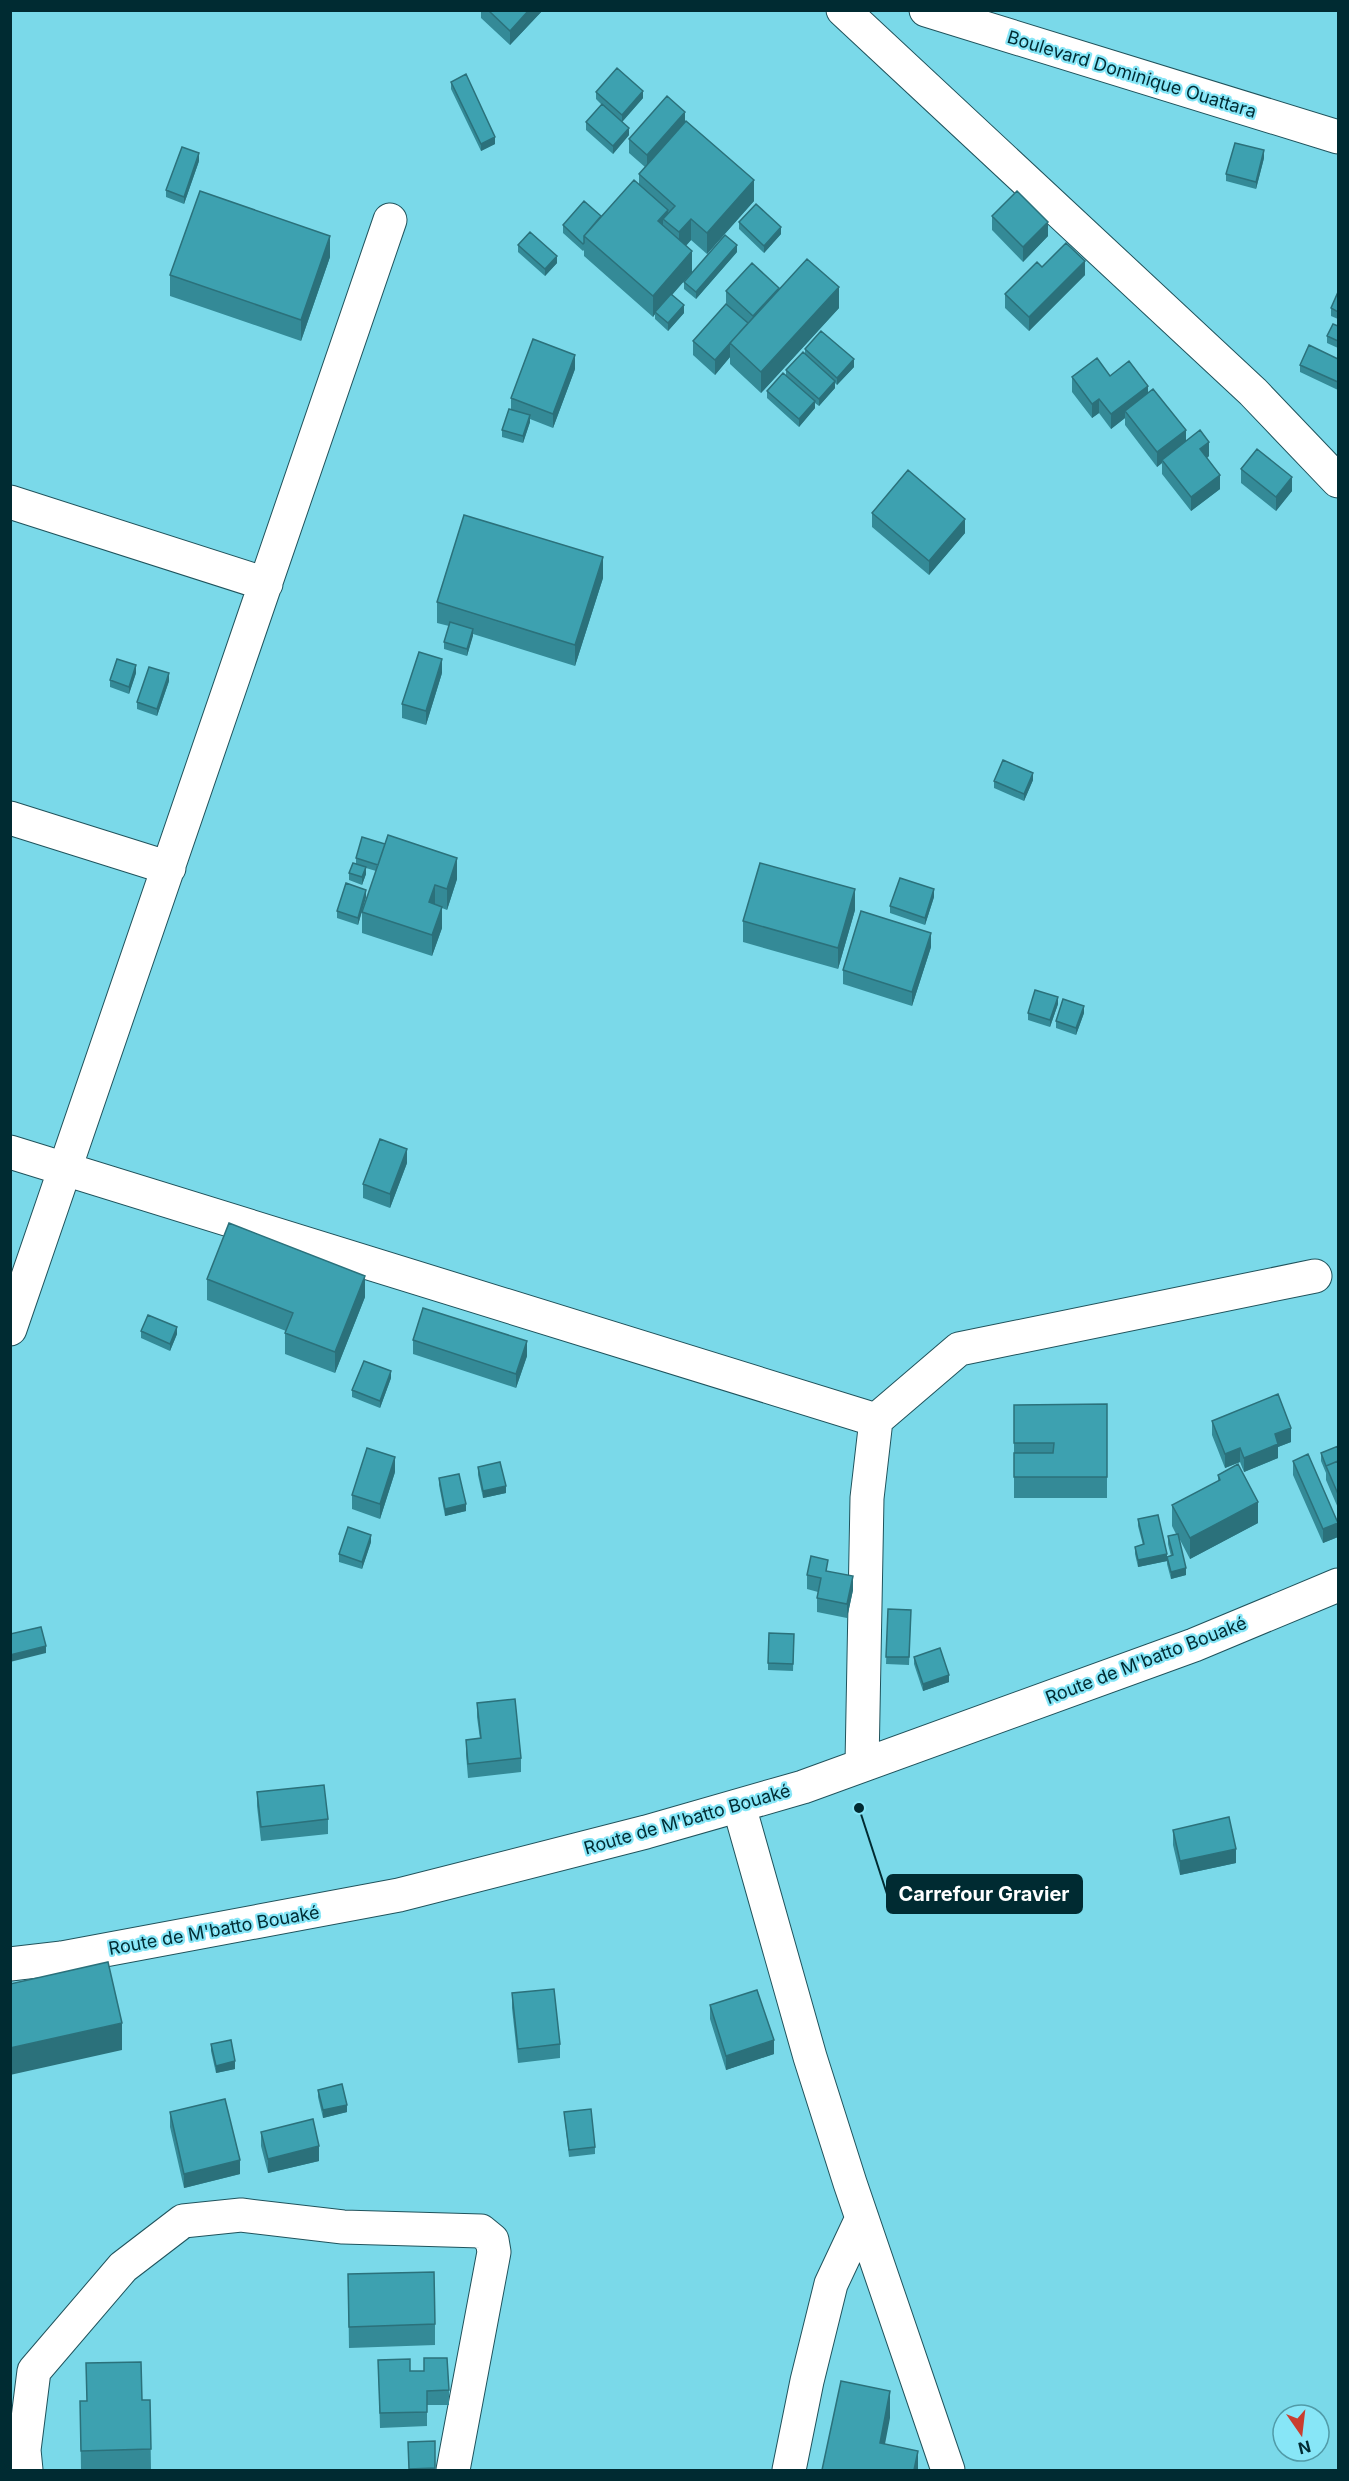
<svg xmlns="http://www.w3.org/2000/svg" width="1349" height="2481" font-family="Inter,sans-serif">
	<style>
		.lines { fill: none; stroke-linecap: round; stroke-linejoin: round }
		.minor-casing { stroke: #20535c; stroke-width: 35 }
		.minor { stroke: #fff; stroke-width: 33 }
		.wall { fill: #348a97 }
		.shaded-wall { fill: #2b717b }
		.building { fill: #3da1b0; stroke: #2b717b; stroke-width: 1.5 }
		.labels { text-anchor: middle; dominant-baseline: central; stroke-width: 4.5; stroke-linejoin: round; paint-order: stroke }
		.street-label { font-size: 18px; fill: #002b32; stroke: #87e6f7 }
		.leader { fill: none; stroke: #002b32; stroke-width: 2 }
		.callout-dot { fill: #002b32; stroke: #87e6f7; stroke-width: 2 }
		.callout { fill: #002b32; stroke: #002b32; stroke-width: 2 }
		.callout-label { font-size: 20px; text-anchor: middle; font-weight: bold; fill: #fff }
	</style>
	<rect width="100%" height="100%" fill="#7ad9e9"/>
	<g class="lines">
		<defs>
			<path id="minor" d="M843 10 1253 392 1338 481
				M926 10 1338 137
				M10 502 266 584
				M10 818 169 868
				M10 1152 876 1420
				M10 1329 390 220
				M862 1764 867 1498 876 1420 959 1349 1315 1276
				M739 1806 810 2057 850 2183 948 2470
				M10 1964 62 1958 399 1895 646 1832 803 1787 1194 1645 1338 1585
				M26 2470 24 2450 34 2371 123 2267 183 2221 241 2215 343 2227 481 2231 492 2240 494 2252 453 2470
				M789 2470 807 2381 831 2284 862 2218"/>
		</defs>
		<use href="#minor" class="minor-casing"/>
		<use href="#minor" class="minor"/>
	</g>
	<path class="wall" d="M481 10H543L510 45 481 18Z
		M451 82 495 144 481 151 451 89Z
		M596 92 643 98 622 122 629 135 613 154 586 130V122L602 105 596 99Z
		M685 122 754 201 707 254 691 240 686 246 692 272 737 252 696 299 684 289V282L691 273 672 295 684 313 668 331 655 319V314L653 317 584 256V250L583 251 563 233V225L601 216 639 184V174L645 167 629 153V139Z
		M1264 158 1256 189 1226 181V174Z
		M199 161 184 204 166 197V190Z
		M992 216 1048 236 1023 262 992 230Z
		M739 222 781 234 764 253 739 229Z
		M518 245 557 263 545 276 518 252Z
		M330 257 301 341 170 296V275Z
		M1042 267 1085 275 1029 331 1005 308V294Z
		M726 291H779L839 308 761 393 730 364V357L715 375 693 355V341L726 304Z
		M1338 292V319L1331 316V308Z
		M1338 326V348L1327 343V336Z
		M805 349 854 367 837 385 835 383V388L819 406 815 403V408L799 427 767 398V391L786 375V370L805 354Z
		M1338 359V390L1300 372V365Z
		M575 369 553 428 530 419V422L523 443 502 437V430L511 410V398Z
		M1110 376 1148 393 1186 441 1209 456 1207 458 1220 489 1191 511 1162 474V463L1157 467 1125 425V418L1111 429 1099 413 1092 418 1072 392V377Z
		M1241 469 1292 491 1276 511 1241 483Z
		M872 513 965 533 929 575 872 527Z
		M603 578 575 666 473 634 467 656 444 649V642L449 626 437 623V602Z
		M136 673 129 694 110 687V680Z
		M442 673 426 725 402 718V704Z
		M169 681 157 716 137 709V702Z
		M1033 780 1024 801 994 788V781Z
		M356 858 457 879 447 910 442 908V928L432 956 362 933V912L376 871 366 868V874L362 885 349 880V873L356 864Z
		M366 897 358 925 337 918V911Z
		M934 897 925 925 890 913V906Z
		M855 910 838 969 743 942V921Z
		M931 947 912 1006 843 984V970Z
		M1058 1004 1050 1027 1028 1020V1013Z
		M1084 1013 1076 1035 1056 1028V1021Z
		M407 1163 390 1208 363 1198V1184Z
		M207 1279 365 1297 335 1373 285 1354V1333L286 1331 207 1300Z
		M141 1331 177 1334 170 1351 141 1338Z
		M413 1340 527 1356 516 1388 413 1354Z
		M391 1378 380 1408 352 1397V1390Z
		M1107 1404V1498H1014V1405Z
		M1212 1421 1291 1442 1278 1447V1458L1244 1472 1240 1462 1225 1468 1212 1435Z
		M1338 1446V1508L1326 1480V1473L1321 1461V1453Z
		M1293 1461 1338 1537 1323 1543 1293 1475Z
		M478 1467 506 1493 483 1498 478 1475Z
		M395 1472 380 1519 352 1509V1495Z
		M1218 1475 1258 1523 1190 1559 1179 1538 1186 1575 1171 1579 1167 1564V1557L1171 1556 1168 1544V1536L1176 1534 1172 1526V1505L1218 1482Z
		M439 1478 466 1511 445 1516 439 1485Z
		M1138 1519 1167 1561 1138 1567 1135 1554V1547L1143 1545 1138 1526Z
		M371 1542 362 1569 339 1562V1554Z
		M828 1571 853 1590 847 1618 817 1612V1598L818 1592 807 1589V1575Z
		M888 1609 911 1610 909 1665 886 1664Z
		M794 1634 793 1671 768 1670V1663Z
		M914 1657 949 1682 923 1691 914 1664Z
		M477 1703 521 1758V1772L468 1778 466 1754V1740L480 1739 477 1717Z
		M257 1792 328 1819V1834L261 1841 257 1806Z
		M1173 1830 1236 1863 1180 1875 1173 1845Z
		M512 1993 560 2044V2058L518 2063 512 2008Z
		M710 2005 774 2054 726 2070 710 2019Z
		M211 2044 235 2069 216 2073 211 2051Z
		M318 2090 347 2112 323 2118 318 2097Z
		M170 2112 240 2174 184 2188 170 2127Z
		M564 2112 595 2147V2154L569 2157Z
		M261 2132 319 2161 268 2173 261 2146Z
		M348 2274 435 2324V2345L349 2348Z
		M378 2360 410 2371 449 2390V2405H427V2426L380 2428Z
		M86 2363 142 2400H150L151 2470H81L80 2401H87Z
		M435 2441V2470H409L408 2442Z"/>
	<path class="shaded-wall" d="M529 10H543L510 45V31Z
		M643 91V98L622 122V115Z
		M685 112V126L647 169V155Z
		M629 128V135L613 154V146Z
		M495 137V144L481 151V144Z
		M1264 150V158L1256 189V182Z
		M199 153V161L184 204V197Z
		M754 180V201L707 254V233Z
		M668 210V223L663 219V236L658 221Z
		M691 219V240L679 253V232Z
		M1048 222V236L1023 262V247Z
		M781 227V234L764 253V246Z
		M330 236V257L301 341V320Z
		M737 245V252L696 299V292Z
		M692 251V272L656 313 655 312V314L653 317V296Z
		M557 256V263L545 276V269Z
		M1085 261V275L1029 331V317Z
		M839 287V308L761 393V372Z
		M779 288V302L753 330V316Z
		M684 305V313L668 331V323Z
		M748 323 730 343V357L715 375V360Z
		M575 355V369L553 428V414Z
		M854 359V367L837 385V378Z
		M835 381V388L819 406V399Z
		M1148 386V400L1125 411V418L1111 429V414Z
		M1099 399V413L1092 418V404Z
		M815 401V408L799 427V419Z
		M530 415V422L523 443V436Z
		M1186 430V444L1162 460V463L1157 467V452Z
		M1209 442V456L1200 463V449Z
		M1220 475V489L1191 511V497Z
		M1292 477V491L1276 511V497Z
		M965 519V533L929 575V561Z
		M603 557V578L575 666V645Z
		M473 629V636L467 656V649Z
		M442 659V673L426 725V711Z
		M136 665V673L129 694V687Z
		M169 673V681L157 716V709Z
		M1033 773V780L1024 801V794Z
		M457 858V879L447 910V889Z
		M366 867V874L362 885V877Z
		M435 885V906L429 902Z
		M855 889V910L838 969V948Z
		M934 889V897L925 925V918Z
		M366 890V897L358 925V918Z
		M442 907V928L432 956V935Z
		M931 933V947L912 1006V992Z
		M1058 997V1004L1050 1027V1020Z
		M1084 1006V1013L1076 1035V1028Z
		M407 1149V1163L390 1208V1194Z
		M365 1276V1297L335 1373V1352Z
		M177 1327V1334L170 1351V1344Z
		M527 1341V1356L516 1388V1374Z
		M391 1371V1378L380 1408V1401Z
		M1291 1428V1442L1278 1447V1458L1244 1472V1458L1275 1434Z
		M1240 1448V1462L1225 1468V1454Z
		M395 1457V1472L380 1519V1504Z
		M506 1486V1493L483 1498V1491Z
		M1258 1502V1523L1190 1559V1538Z
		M466 1504V1511L445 1516V1509Z
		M1338 1523V1537L1323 1543V1529Z
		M371 1535V1542L362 1569V1562Z
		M1167 1554V1561L1138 1567V1560Z
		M1186 1568V1575L1171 1579V1572Z
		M853 1576V1590L847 1618V1604Z
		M46 1646V1653L10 1662V1655Z
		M949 1675V1682L923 1691V1684Z
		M1236 1849V1863L1180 1875V1861Z
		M122 2023V2050L10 2075V2048Z
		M774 2040V2054L726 2070V2056Z
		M235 2061V2069L216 2073V2066Z
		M347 2105V2112L323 2118V2110Z
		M319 2146V2161L268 2173V2159Z
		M240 2160V2174L184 2188V2174Z
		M890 2391V2418L880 2470V2443Z
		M918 2451V2470H914Z"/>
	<path class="building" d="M488 10H529L510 31Z
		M617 68 643 91 622 115 596 92Z
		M466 74 495 137 481 144 451 82Z
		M667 96 685 112 647 155 629 139Z
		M602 104 629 128 613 146 586 122Z
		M686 121 754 180 707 233 691 219 679 232 663 219 675 206 639 174Z
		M1235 143 1264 150 1256 182 1226 174Z
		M182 147 199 153 184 197 166 190Z
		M634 180 668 210 658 221 692 251 653 296 584 236Z
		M200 191 330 236 301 320 170 275Z
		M1017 191 1048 222 1023 247 992 216Z
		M584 201 601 216 584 236V243L583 244 563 225Z
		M756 204 781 227 764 246 739 222Z
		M530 232 557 256 545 269 518 245Z
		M725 235 737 245 696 292 684 282Z
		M1066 243 1085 261 1029 317 1005 294 1037 262 1042 267Z
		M807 259 839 287 761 372 730 343Z
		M752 263 779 288 753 316 726 291Z
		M1338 292V312L1331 308Z
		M671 294 684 305 668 323 655 312Z
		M726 304 748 323 715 360 693 341Z
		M1333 324 1338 326V341L1327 336Z
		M821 331 854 359 837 378 805 349Z
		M533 339 575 355 553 414 511 398Z
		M1309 345 1338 359V382L1300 365Z
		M803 352 835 381 819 399 786 370Z
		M1097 358 1110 376 1129 361 1148 386 1111 414 1099 399 1092 404 1072 377Z
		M783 373 815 401 799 419 767 391Z
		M1153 389 1186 430 1157 452 1125 411Z
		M509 409 530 415 523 436 502 430Z
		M1200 430 1209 442 1200 449 1220 475 1191 497 1162 460Z
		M1257 449 1292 477 1276 497 1241 469Z
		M908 470 965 519 929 561 872 513Z
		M464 515 603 557 575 645 437 602Z
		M450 622 473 629 467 649 444 642Z
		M419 652 442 659 426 711 402 704Z
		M117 659 136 665 129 687 110 680Z
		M149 667 169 673 157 709 137 702Z
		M1003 760 1033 773 1024 794 994 781Z
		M388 835 457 858 447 889 435 885 429 902 442 907 432 935 362 912Z
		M362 837 385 844 378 865 356 858Z
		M353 863 366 867 362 877 349 873Z
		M760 863 855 889 838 948 743 921Z
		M900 878 934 889 925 918 890 906Z
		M346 883 366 890 358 918 337 911Z
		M861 911 931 933 912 992 843 970Z
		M1035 990 1058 997 1050 1020 1028 1013Z
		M1063 999 1084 1006 1076 1028 1056 1021Z
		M380 1139 407 1149 390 1194 363 1184Z
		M229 1223 365 1276 335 1352 285 1333 293 1313 207 1279Z
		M423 1308 527 1341 516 1374 413 1340Z
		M148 1315 177 1327 170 1344 141 1331Z
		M364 1361 391 1371 380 1401 352 1390Z
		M1278 1394 1291 1428 1275 1434 1278 1444 1244 1458 1240 1448 1225 1454 1212 1421Z
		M1107 1404V1477H1014V1453H1053L1054 1443H1014V1405Z
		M1338 1446V1461L1326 1466 1321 1453Z
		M367 1448 395 1457 380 1504 352 1495Z
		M1308 1454 1338 1523 1323 1529 1293 1461Z
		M1338 1461V1494L1326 1466Z
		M500 1462 506 1486 483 1491 478 1467Z
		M1238 1464 1258 1502 1190 1538 1172 1505 1220 1480 1218 1475Z
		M459 1474 466 1504 445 1509 439 1478Z
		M1158 1515 1167 1554 1138 1560 1135 1547 1144 1544 1138 1519Z
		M348 1527 371 1535 362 1562 339 1554Z
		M1178 1534 1186 1568 1171 1572 1167 1557 1173 1555 1168 1536Z
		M811 1556 828 1560 826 1571 853 1576 847 1604 817 1598 821 1578 807 1575Z
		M888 1609 911 1610 909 1657H886Z
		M41 1627 46 1646 10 1655V1634Z
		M769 1633 794 1634 793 1664 768 1663Z
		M940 1648 949 1675 923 1684 914 1657Z
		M515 1699 521 1758 468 1764 466 1740 481 1738 477 1703Z
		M324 1785 328 1819 261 1827 257 1792Z
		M1229 1817 1236 1849 1180 1861 1173 1830Z
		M108 1962 122 2023 10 2048V1984Z
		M554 1989 560 2044 518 2049 512 1993Z
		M757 1990 774 2040 726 2056 710 2005Z
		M231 2040 235 2061 216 2066 211 2044Z
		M342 2084 347 2105 323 2110 318 2090Z
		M225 2099 240 2160 184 2174 170 2112Z
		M591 2109 595 2147 569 2150 564 2112Z
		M313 2119 319 2146 268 2159 261 2132Z
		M434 2272 435 2324 349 2327 348 2274Z
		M424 2358H447L449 2390 427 2391V2412L380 2413 378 2360 410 2359V2371H424Z
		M141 2362 142 2400H150L151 2449 81 2451 80 2401H87L86 2363Z
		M841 2381 890 2391 880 2443 918 2451 914 2470H822Z
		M435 2441V2468L409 2469 408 2442Z"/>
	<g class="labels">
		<g class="street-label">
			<text transform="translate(1132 74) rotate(17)">Boulevard Dominique Ouattara</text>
			<text transform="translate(1146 1660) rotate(-21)">Route de M'batto Bouaké</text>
			<text transform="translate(687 1819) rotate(-16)">Route de M'batto Bouaké</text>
			<text transform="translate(214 1930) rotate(-10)">Route de M'batto Bouaké</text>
		</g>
	</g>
	<path class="leader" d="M859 1808L887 1894"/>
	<circle class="callout-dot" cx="859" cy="1808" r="6"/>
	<rect class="callout" x="887" y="1875" width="195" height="38" rx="6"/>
	<g class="callout-label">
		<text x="984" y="1901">Carrefour Gravier</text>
	</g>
	<rect width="1349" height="2481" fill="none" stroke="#002b32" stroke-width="24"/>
	<g transform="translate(1301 2433) rotate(166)"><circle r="28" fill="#87e6f7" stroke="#519ba8" stroke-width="1.5"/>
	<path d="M0-4.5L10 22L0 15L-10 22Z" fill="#ca3d2e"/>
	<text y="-9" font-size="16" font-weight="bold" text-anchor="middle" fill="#002b32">N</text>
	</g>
</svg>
